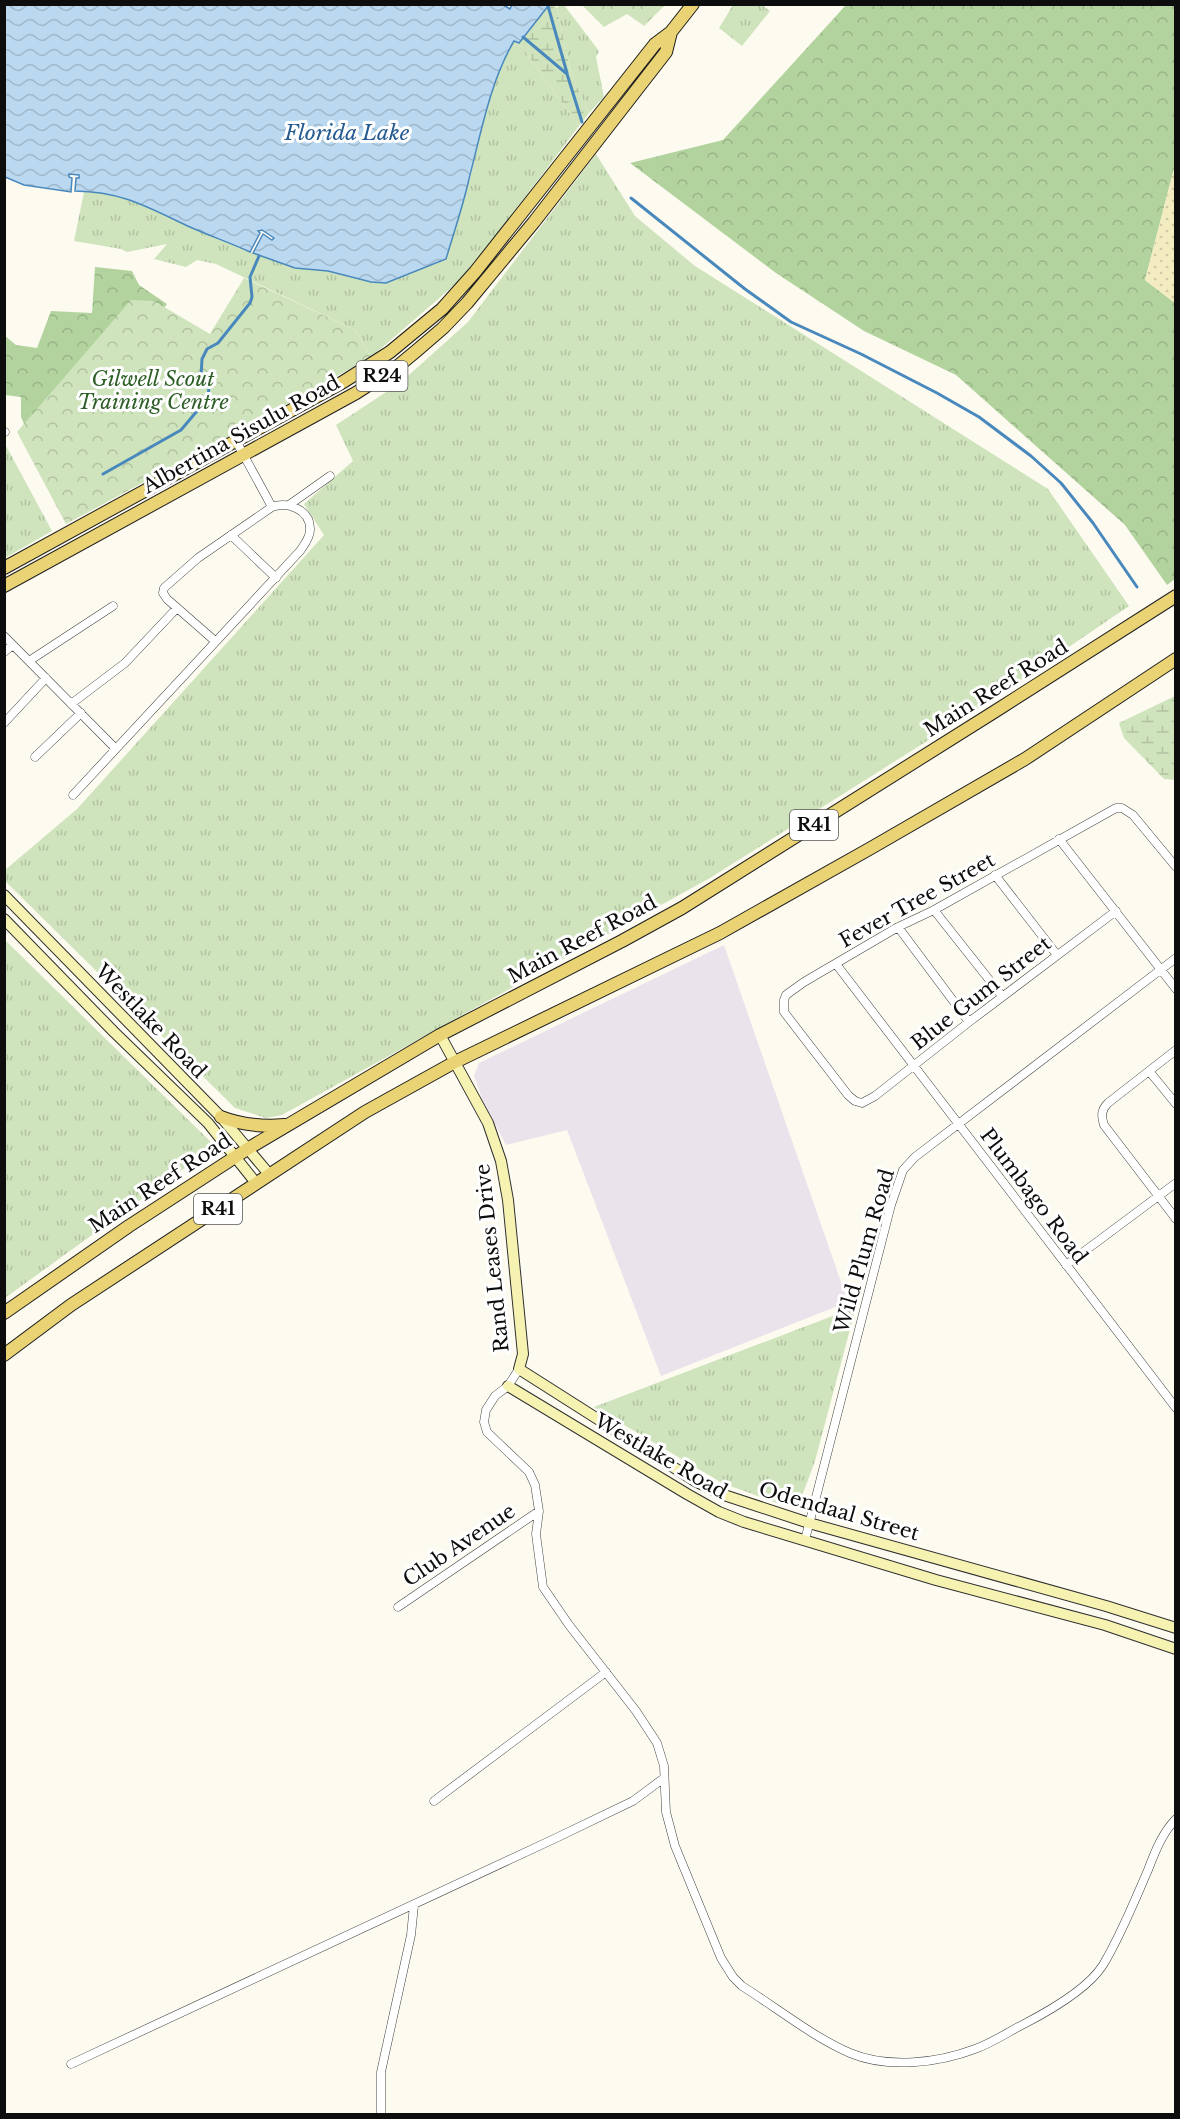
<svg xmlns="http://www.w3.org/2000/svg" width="1180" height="2119" font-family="'Libre Baskerville',serif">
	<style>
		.industrial { fill: #ebe3eb }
		.grass { fill: url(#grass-tufts) }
		.forest { fill: url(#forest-crowns) }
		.wetland { fill: url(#wetland-marsh) }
		.sand { fill: url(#sand-dots) }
		.park { fill: url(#park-crowns) }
		.water { fill: url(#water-waves); stroke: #4988bd; stroke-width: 1.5 }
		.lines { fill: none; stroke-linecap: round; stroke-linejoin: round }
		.stream { stroke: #4988bd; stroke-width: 3 }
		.street-casing { stroke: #404040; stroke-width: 9 }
		.secondary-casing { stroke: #2f2f2f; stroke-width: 12 }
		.primary-casing { stroke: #1e1e1e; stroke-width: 14 }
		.street { stroke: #fff; stroke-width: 8 }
		.secondary { stroke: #f6f2b2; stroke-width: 10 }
		.primary { stroke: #e9d374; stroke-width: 12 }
		.labels { text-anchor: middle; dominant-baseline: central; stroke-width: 6; stroke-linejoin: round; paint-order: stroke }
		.shield { fill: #fff; stroke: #565656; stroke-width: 1.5 }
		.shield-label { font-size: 18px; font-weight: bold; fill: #0d0d0d }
		.park-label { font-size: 20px; font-style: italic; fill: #2d5e25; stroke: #fff }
		.street-label { font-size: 20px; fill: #0d0d0d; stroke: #fff }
		.water-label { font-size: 21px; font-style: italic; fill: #255b91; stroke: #fff }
	</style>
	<defs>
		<pattern id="grass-tufts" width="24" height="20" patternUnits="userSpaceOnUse" patternTransform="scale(1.5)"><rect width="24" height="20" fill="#cfe4bd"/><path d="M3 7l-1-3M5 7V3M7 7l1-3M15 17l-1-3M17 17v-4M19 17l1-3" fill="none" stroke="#b1c2a1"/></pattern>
		<pattern id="forest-crowns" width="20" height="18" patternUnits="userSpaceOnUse" patternTransform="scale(1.5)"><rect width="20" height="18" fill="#b2d39e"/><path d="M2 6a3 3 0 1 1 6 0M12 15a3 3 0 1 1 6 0" fill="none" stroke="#98b487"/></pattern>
		<pattern id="wetland-marsh" width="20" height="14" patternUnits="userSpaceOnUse" patternTransform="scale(1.5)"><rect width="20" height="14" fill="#cfe4bd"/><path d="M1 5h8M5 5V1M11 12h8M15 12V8" fill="none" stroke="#b1c2a1"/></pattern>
		<pattern id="sand-dots" width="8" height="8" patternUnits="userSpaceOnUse" patternTransform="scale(1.5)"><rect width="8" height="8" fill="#f4ecc1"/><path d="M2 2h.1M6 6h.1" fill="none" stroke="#d0c9a5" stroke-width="1.8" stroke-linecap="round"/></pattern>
		<pattern id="park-crowns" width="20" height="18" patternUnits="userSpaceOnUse" patternTransform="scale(1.5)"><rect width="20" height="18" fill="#cfe4bd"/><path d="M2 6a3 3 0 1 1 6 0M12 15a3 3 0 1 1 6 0" fill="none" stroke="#b1c2a1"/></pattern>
		<pattern id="water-waves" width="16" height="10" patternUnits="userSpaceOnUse" patternTransform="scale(1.5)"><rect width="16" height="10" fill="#bad8ef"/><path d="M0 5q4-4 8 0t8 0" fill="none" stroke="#9fb8cc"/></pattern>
	</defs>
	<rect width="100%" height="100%" fill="#fdfbf0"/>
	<path class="industrial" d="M724 945 848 1302 661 1376 567 1130 506 1145 482 1099 474 1076 479 1063Z"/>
	<path class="grass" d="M559 5H564L599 51 596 57 604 97 589 113 571 74 557 8Z
		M733 5H762L770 11 742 46 719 28Z
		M513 42 519 43 579 126 466 275 371 357 355 330 216 264 197 260 186 267 154 259 167 244 127 252 121 249 74 241 84 192H101L136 201 192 228 250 252 295 268 328 271 371 282 386 283 446 259C454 231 463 203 471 175 481 131 490 81 513 42Z
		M596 154 635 216 695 266 1048 489 1129 606 981 707 710 878 282 1115 266 1118 235 1108 5 881V870L77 809 324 535 304 504 353 461 336 425 400 383 468 322Z
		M4 442 52 531 5 558H4Z
		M4 939 215 1146 5 1298H4Z
		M856 1307 815 1461 802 1496 792 1501 780 1504 722 1483 594 1407Z"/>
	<path class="forest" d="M846 5H1175V165L1145 280 1175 303V579L1167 585 1125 525 956 375 864 331 776 273 630 163 723 140Z
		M95 267 132 271 139 285 167 304 142 337 38 456 21 417V397L5 395 4 335 16 345 37 348 51 311 92 313Z"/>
	<path class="wetland" d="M549 5H554L557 8 571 74 589 113 579 126 519 43Z
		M1175 696V780L1164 779 1124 738 1119 723Z"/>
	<path class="sand" d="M1175 165V303L1145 280Z"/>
	<path class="park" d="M582 5H665L644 26 627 14 604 27Z
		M244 278 355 330 371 357 237 432 66 524 17 432 131 300 154 301 210 334Z"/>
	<path class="water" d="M502 4 510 9 512 5H549L519 43 514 41C490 82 481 133 469 179 463 206 454 232 446 259L386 283 371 282 328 271 295 268 253 253 263 234 272 240 274 238 262 230 258 231 260 233 250 252C231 243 210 236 190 227 147 207 124 192 75 191L76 178H79V175L69 174V177L72 178 71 192 24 185 5 177V5Z"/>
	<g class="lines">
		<path class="stream" d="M548 6 567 73
			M523 37 567 74 582 122
			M631 198 745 289 791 322 861 354 937 393 979 417 1031 456 1061 483 1093 523 1137 587
			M103 474 181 430 208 398 209 386 201 377 202 359 207 349 218 343 250 303 252 297 250 277 259 256"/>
		<defs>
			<path id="street" d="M4 432H5
				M236 441 272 507
				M289 505 330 476
				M231 535 276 578
				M4 636 116 749
				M4 652 13 645
				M29 661 113 606
				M71 704 125 663 177 608
				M4 723 46 678
				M35 757 81 713
				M73 795 300 551C304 545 310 538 310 530 311 510 288 501 272 507L198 558 164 588 163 593 167 599 215 641
				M1059 839 1176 989
				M995 875 1057 955
				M934 910 1002 996
				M1116 911 969 1022 875 1096 862 1103 855 1101 848 1095 784 1012V1000L786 995 804 982 898 927 934 910 1116 808H1122L1133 815 1176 867
				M898 927 969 1022
				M836 964 1176 1408
				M1176 1050 1108 1103C1101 1110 1101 1116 1104 1125L1176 1219
				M1149 1071 1176 1104
				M1066 1265 1176 1183
				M519 1369 508 1386 495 1396 486 1410 484 1422 487 1432 529 1472 535 1485 539 1511 536 1534 543 1587 569 1625 636 1711 657 1743 664 1766 666 1812 675 1846 721 1958 733 1977 742 1986C777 2008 813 2037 850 2053 888 2069 938 2063 975 2049 992 2043 1008 2032 1024 2024 1049 2011 1088 1989 1103 1965 1121 1935 1134 1902 1148 1870 1155 1852 1162 1833 1176 1819
				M805 1540 891 1205 903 1170 915 1157 1176 958
				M398 1607 539 1511
				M434 1801 606 1672
				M71 2064 556 1838 633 1801 664 1778
				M381 2114V2072L411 1935 414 1905"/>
			<path id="secondary" d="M4 895 221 1117 269 1174
				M4 919 114 1032 208 1123 256 1183
				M440 1035 488 1123 501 1161 508 1200 523 1354 519 1369 659 1458 695 1481 724 1495 809 1523 1106 1606 1176 1628
				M508 1386 687 1494 719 1512 744 1522 936 1580 1105 1625 1176 1649"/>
			<path id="primary" d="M4 568 343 382 390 352 442 309 475 272 655 44 671 32 693 4
				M4 586 356 393 398 366 415 352 443 328 467 303 534 222 666 52 671 32
				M221 1117C242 1125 262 1127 284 1125
				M4 1313 129 1226 249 1148 440 1035 622 941 682 908 994 712 1176 596
				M4 1355 71 1305 365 1112 455 1062 720 933 871 848 1025 759 1176 659"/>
		</defs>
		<use href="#street" class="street-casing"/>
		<use href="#secondary" class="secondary-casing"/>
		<use href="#primary" class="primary-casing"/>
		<use href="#street" class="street"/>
		<use href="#secondary" class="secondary"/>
		<use href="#primary" class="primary"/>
	</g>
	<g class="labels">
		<g class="shield">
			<rect x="356.5" y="361" width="51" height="30" rx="4.5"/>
			<rect x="790" y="810" width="48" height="30" rx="4.5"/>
			<rect x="194" y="1194" width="48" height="30" rx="4.5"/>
		</g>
		<g class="shield-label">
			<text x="382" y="376">R24</text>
			<text x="814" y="825">R41</text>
			<text x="218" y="1209">R41</text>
		</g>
		<g class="park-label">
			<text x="153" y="379">Gilwell Scout<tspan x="153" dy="23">Training Centre</tspan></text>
		</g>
		<g class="street-label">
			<text transform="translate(241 434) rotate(-29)">Albertina Sisulu Road</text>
			<text transform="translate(996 688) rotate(-32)">Main Reef Road</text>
			<text transform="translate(917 900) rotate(-29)">Fever Tree Street</text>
			<text transform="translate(582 939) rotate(-28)">Main Reef Road</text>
			<text transform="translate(981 993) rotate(-38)">Blue Gum Street</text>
			<text transform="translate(151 1021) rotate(46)">Westlake Road</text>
			<text transform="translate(160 1183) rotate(-33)">Main Reef Road</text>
			<text transform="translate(1034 1196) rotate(53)">Plumbago Road</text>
			<text transform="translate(864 1251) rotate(-74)">Wild Plum Road</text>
			<text transform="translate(492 1258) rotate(-96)">Rand Leases Drive</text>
			<text transform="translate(661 1456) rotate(30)">Westlake Road</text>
			<text transform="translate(839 1511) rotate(16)">Odendaal Street</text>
			<text transform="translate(459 1545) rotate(-34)">Club Avenue</text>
		</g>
		<g class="water-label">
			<text x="347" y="133">Florida Lake</text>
		</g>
	</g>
	<rect width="1180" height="2119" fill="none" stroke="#0d0d0d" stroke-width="12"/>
</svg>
